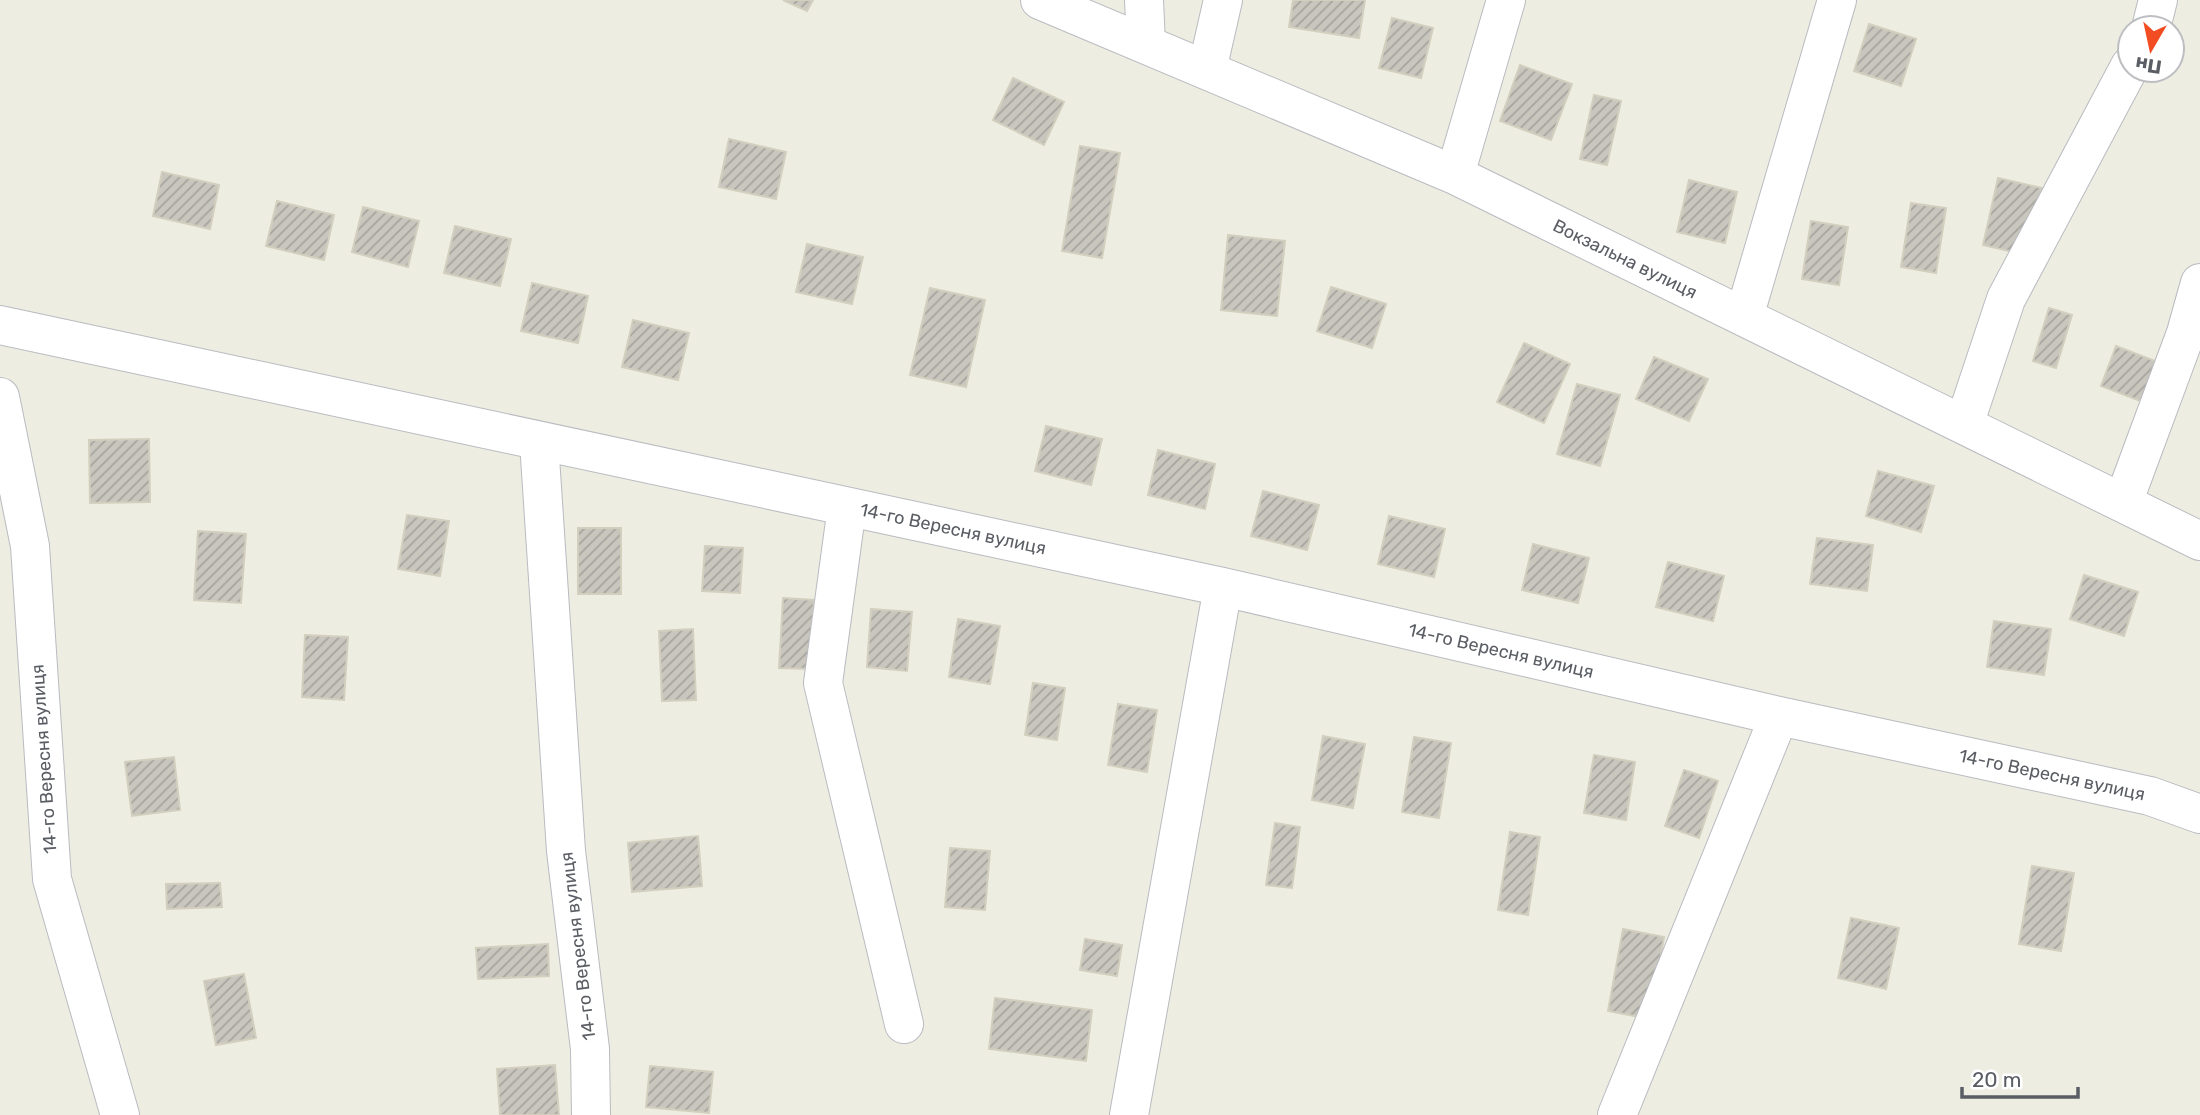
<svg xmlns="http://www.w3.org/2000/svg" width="2200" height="1115" font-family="Rubik,sans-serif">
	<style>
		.building { fill: url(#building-hatch); stroke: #d3cfbf; stroke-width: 2 }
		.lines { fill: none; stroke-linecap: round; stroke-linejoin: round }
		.minor-casing { stroke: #b9bbc1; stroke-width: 40 }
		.minor { stroke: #fff; stroke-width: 38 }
		.labels { text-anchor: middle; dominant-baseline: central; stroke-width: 6; stroke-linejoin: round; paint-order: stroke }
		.street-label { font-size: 18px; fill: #5a5d63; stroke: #fff }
	</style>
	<defs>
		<pattern id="building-hatch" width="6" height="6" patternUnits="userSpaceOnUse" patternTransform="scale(1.75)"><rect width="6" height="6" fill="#c9c6be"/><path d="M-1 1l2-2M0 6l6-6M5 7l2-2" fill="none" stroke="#a6a49e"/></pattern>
	</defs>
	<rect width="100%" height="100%" fill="#eeede1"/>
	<path class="building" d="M783 0H813L807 11Z
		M1293 0H1365L1359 38 1289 27Z
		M1392 18 1433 28 1421 78 1379 68Z
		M1869 24 1916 39 1901 86 1854 71Z
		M1520 65 1572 84 1551 140 1500 121Z
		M1013 78 1064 102 1044 145 993 120Z
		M1594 95 1621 101 1607 165 1580 159Z
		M729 139 786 152 776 199 719 187Z
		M1080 146 1120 153 1102 258 1062 251Z
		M162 172 219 185 210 229 153 216Z
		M1998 178 2042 188 2026 255 1983 245Z
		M1689 180 1737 192 1725 243 1677 232Z
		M277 201 334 215 324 260 266 246Z
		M1911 203 1946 208 1936 273 1901 267Z
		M363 207 419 221 408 267 352 252Z
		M1811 221 1848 227 1839 285 1802 279Z
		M455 226 511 239 500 286 444 273Z
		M1228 235 1285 241 1277 316 1221 310Z
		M807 244 863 257 852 304 796 292Z
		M532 283 588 296 578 343 521 331Z
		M1331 287 1386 304 1372 348 1317 331Z
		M930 288 985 300 966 387 910 375Z
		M2049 308 2072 315 2056 368 2033 361Z
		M633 320 689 333 678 380 622 367Z
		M1524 343 1570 364 1544 423 1497 402Z
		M2116 346 2163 364 2148 404 2101 386Z
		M1654 357 1708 379 1689 421 1636 399Z
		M1577 384 1620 395 1600 466 1557 454Z
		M1046 426 1102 439 1091 485 1035 471Z
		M149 439 150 502 90 503 89 440Z
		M1158 450 1215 464 1205 509 1148 495Z
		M1878 471 1934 486 1921 532 1866 516Z
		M1263 491 1319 505 1307 550 1251 536Z
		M407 515 449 521 440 576 398 569Z
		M1389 516 1445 529 1434 577 1378 564Z
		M578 528H621V594H578Z
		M198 531 246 534 241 603 194 600Z
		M1817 538 1873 545 1867 591 1810 584Z
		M1533 544 1589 558 1578 603 1522 590Z
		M705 546 743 548 740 593 702 591Z
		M1668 562 1724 576 1713 621 1656 607Z
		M2084 575 2138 592 2124 636 2070 619Z
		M783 598 814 600 810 669 779 668Z
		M871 609 912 612 907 671 867 667Z
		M958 619 1000 626 990 684 949 677Z
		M1994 621 2051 629 2044 675 1987 667Z
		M693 629 696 700 662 701 659 631Z
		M305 635 348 637 344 700 302 697Z
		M1033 683 1065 688 1057 740 1025 735Z
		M1118 704 1157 710 1147 772 1108 765Z
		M1323 736 1365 744 1353 808 1312 800Z
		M1414 737 1451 743 1439 818 1402 812Z
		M1594 755 1635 762 1626 820 1584 813Z
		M174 757 180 810 132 816 125 762Z
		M1684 770 1718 781 1699 838 1665 826Z
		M1275 823 1300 827 1292 888 1266 885Z
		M1510 832 1540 837 1528 915 1498 910Z
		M698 836 702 886 632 892 628 843Z
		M950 848 990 851 985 910 945 907Z
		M2032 866 2074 873 2061 951 2019 944Z
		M220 883 222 907 167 909 166 884Z
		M1851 918 1899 928 1886 989 1838 978Z
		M1623 929 1664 937 1650 1019 1608 1011Z
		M1085 939 1122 945 1117 976 1080 970Z
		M548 944 549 976 478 979 476 948Z
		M244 974 256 1038 216 1045 204 981Z
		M995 998 1092 1010 1086 1061 989 1049Z
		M555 1065 559 1115H500L497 1069Z
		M650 1066 713 1072 709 1113 646 1107Z"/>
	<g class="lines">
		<defs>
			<path id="minor" d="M1040 0 1455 175 2200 541
				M1144 0 1146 44
				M2151 28 2158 0
				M1207 70 1223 0
				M1455 175 1506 0
				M1744 317 1837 0
				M0 325 1223 587 1779 716 2150 796 2200 814
				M0 397 30 546 52 879 120 1115
				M1964 425 2006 299 2130 66
				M539 442 566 851 590 1049 591 1115
				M2123 503 2186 333 2200 283
				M847 507 823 683 904 1024
				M1129 1115 1223 587
				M1617 1115 1779 716"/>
		</defs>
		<use href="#minor" class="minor-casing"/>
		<use href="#minor" class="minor"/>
	</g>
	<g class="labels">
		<g class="street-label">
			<text transform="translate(1625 259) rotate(26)">Вокзальна вулиця</text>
			<text transform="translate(953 529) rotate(12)">14-го Вересня вулиця</text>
			<text transform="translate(1501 651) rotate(13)">14-го Вересня вулиця</text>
			<text transform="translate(44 759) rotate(-94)">14-го Вересня вулиця</text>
			<text transform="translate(2052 775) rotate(12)">14-го Вересня вулиця</text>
			<text transform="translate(578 946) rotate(-97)">14-го Вересня вулиця</text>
		</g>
	</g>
	<g transform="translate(2151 49) rotate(189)"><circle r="33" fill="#ffffff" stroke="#bdbec1" stroke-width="2"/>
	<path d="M0-5L12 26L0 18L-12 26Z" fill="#f24c23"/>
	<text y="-10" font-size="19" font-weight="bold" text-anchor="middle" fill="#5a5d63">Пн</text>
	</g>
	<path d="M1962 1087v10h116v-10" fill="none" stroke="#5a5d63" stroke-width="3.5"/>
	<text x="1972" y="1087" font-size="21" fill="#5a5d63" stroke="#ffffff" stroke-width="5" paint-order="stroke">20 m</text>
</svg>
